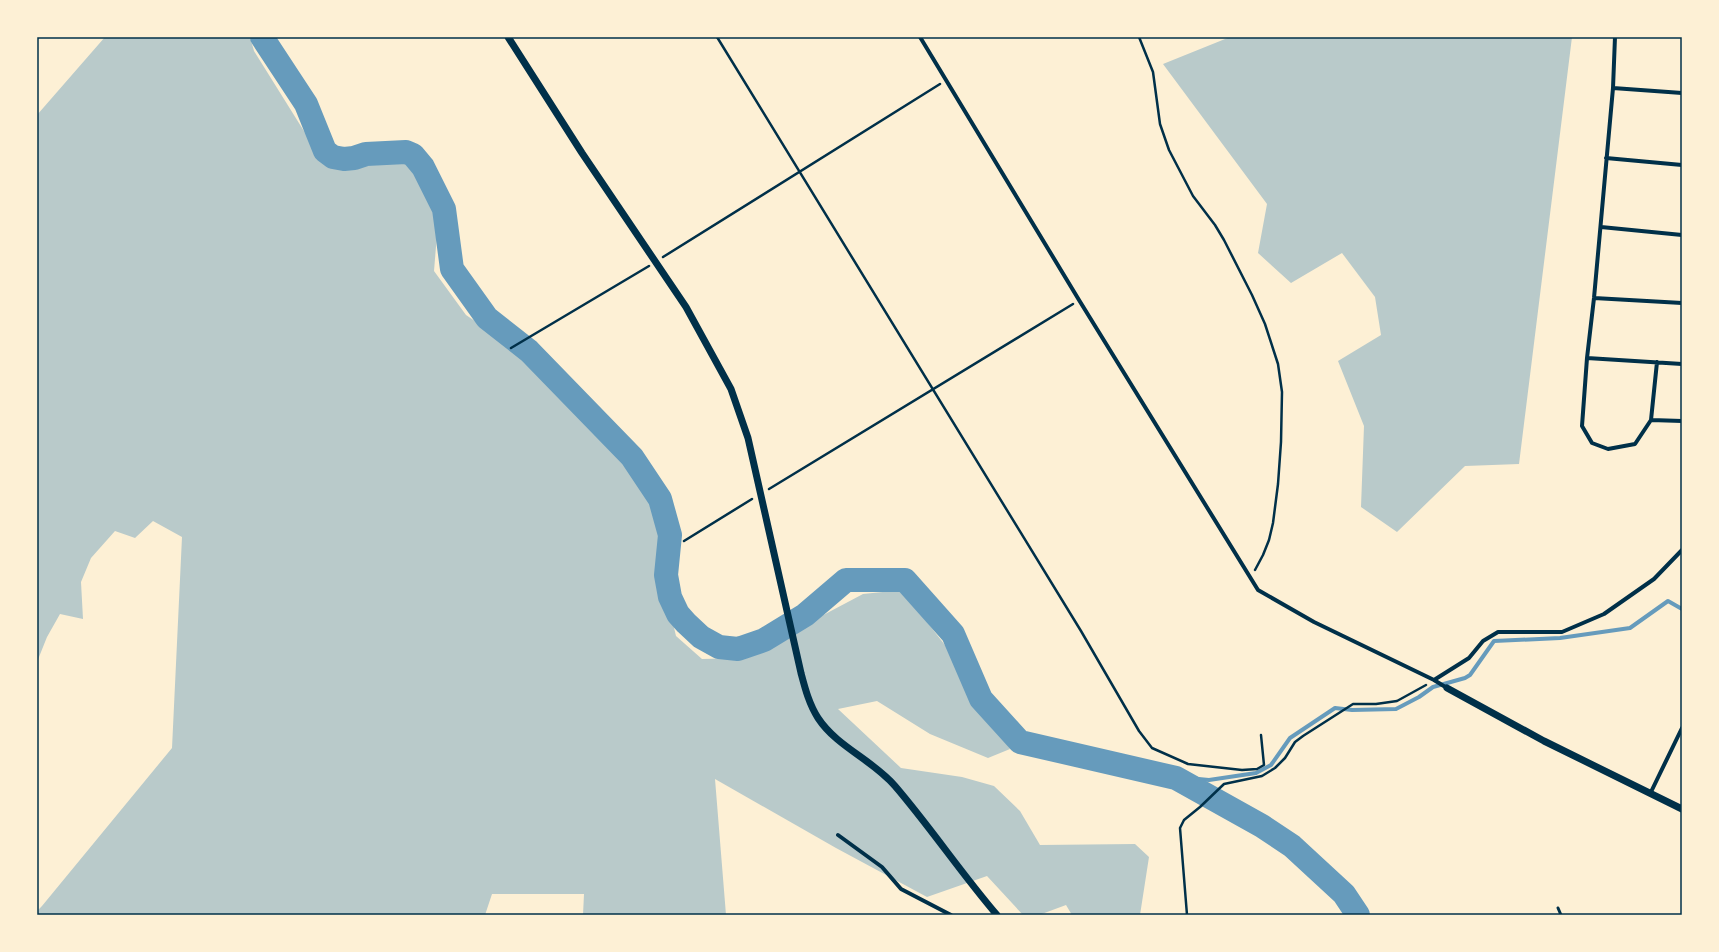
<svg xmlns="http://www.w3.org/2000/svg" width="1719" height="952" font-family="Jost,sans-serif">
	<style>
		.green { fill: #b9caca }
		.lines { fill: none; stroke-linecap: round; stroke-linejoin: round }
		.stream { stroke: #669bbc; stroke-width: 4 }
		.river { stroke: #669bbc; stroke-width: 24 }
		.path { stroke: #003049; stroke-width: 2.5 }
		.service { stroke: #003049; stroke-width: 3 }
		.minor { stroke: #003049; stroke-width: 4 }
		.tertiary { stroke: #003049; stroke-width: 7 }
		.neatline { fill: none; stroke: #003049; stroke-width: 1.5 }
	</style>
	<rect width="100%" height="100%" fill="#fdf0d5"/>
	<path class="green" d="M105 37H250L254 51 322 160 348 167 376 160 402 158 412 161 422 172 439 210 434 271 466 315 525 355 629 458 657 501 667 535 661 573 676 636 702 659 742 658 863 594 902 590 948 649 1010 749 988 758 930 734 877 701 838 709 901 768 962 777 994 786 1020 811 1040 845 1135 844 1149 857 1140 915H1072L1066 905 1039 915H1023L987 876 927 897 836 848 715 779 726 915H583L584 894H492L485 915H37V911L42 906 172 748 182 537 153 521 135 538 115 531 91 558 81 582 83 619 60 614 47 637 37 662V115Z
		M1230 37H1572L1519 464 1465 466 1397 532 1361 507 1364 426 1338 361 1381 335 1375 297 1342 253 1291 283 1258 253 1267 204 1163 64Z"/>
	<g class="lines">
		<path class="stream" d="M1176 778H1188L1209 780 1256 773 1271 765 1290 738 1335 708 1352 710 1396 709 1419 697 1433 687 1465 678 1470 675 1494 641 1560 638 1630 628 1668 601 1682 609"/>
		<path class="river" d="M262 37 306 104 325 151 333 157 344 159 354 158 366 154 406 152 413 155 423 167 444 209 452 269 487 318 529 351 632 457 660 499 670 535 666 575 670 597 678 614 686 623 701 637 719 647 738 649 764 640 805 615 846 580H905L953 634 981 699 1020 742 1176 778 1262 826 1292 846 1344 894 1358 915"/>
		<path class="path" d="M717 37 1081 631 1139 731 1152 748 1188 764 1242 770 1257 769 1264 765 1261 735
			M1139 37 1153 72 1160 124 1169 150 1193 196 1215 225 1224 240 1252 295 1265 324 1278 364 1282 392 1281 442 1278 484 1273 523 1269 540 1263 555 1255 570
			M663 257 940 84
			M511 348 649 266
			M769 489 1073 304
			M684 541 752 499
			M1187 915 1180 828 1184 820 1200 807 1224 784 1262 776 1275 768 1285 758 1295 742 1303 736 1353 704H1376L1397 701 1426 685"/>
		<path class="service" d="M1558 908 1561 915"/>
		<path class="minor" d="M920 37 1079 300 1258 590 1314 622 1434 680 1447 688
			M1615 37 1613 88 1594 298 1587 358 1582 426 1592 443 1608 449 1635 444 1651 420 1682 421
			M1613 88 1682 93
			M1606 158 1682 165
			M1601 227 1682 235
			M1594 298 1682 303
			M1587 358 1682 364
			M1651 420 1657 362
			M1434 680 1469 658 1483 641 1498 632H1562L1604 614 1654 579 1682 550
			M1650 794 1682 728
			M838 835 882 867 901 889 951 915"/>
		<path class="tertiary" d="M508 37 582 153 686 307 731 389 748 438 801 673C805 688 809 704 818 718 837 747 873 760 895 786 931 828 961 873 997 915
			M1447 688 1544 741 1682 809"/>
	</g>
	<rect width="1719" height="952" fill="none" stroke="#fdf0d5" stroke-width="76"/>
	<rect x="38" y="38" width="1643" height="876" class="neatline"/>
</svg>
